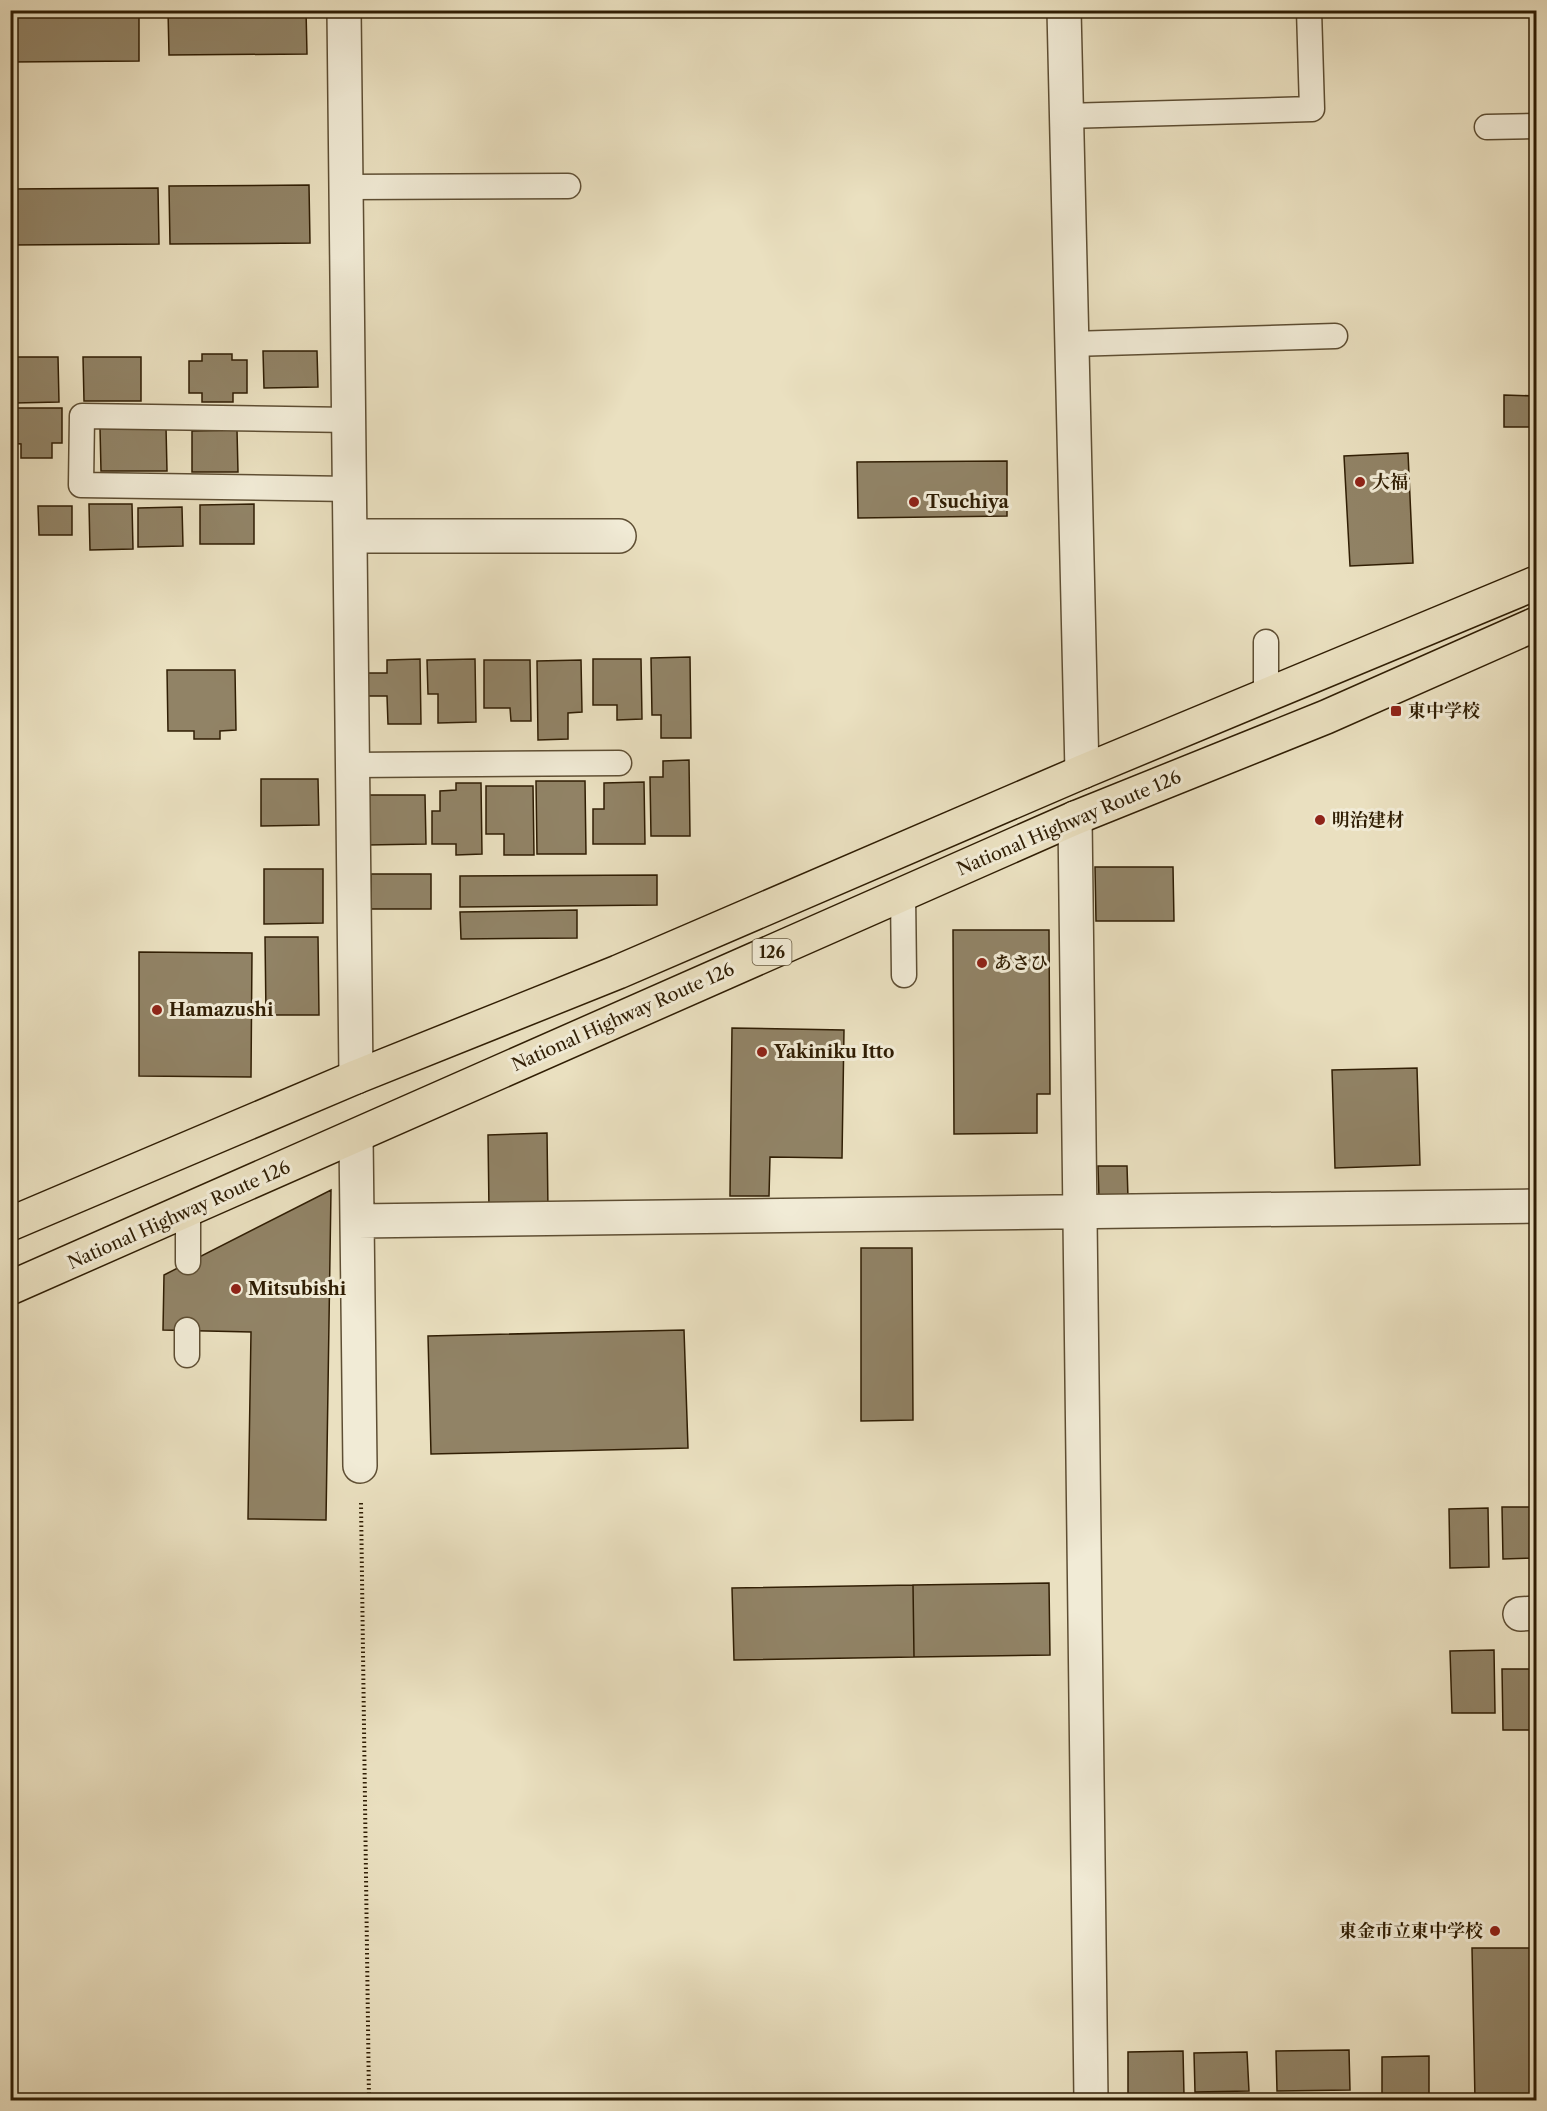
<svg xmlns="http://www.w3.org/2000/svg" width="1547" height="2111" font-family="'Libre Caslon Text','Noto Serif JP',serif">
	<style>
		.building { fill: #918366; stroke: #301e04; stroke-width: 1.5 }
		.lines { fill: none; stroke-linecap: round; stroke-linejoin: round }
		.lane-casing { stroke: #5e4e33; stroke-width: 27 }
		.street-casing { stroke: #5e4e33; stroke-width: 36 }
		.highway-casing { stroke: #301e04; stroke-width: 36 }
		.path { stroke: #301e04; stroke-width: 4; stroke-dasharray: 1.5 3; stroke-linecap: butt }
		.lane { stroke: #f1ebd6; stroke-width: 24 }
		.street { stroke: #f1ebd6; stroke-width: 33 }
		.highway { stroke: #eae0c0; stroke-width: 33 }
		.poi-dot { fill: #8f2418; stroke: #f1ebd6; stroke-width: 2 }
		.labels { text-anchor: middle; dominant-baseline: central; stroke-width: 6; stroke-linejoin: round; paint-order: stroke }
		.shield { fill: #f1ebd6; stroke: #6a5c43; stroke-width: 1.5 }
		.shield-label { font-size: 16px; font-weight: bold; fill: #301e04 }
		.poi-label { font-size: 18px; font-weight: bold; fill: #301e04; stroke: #f1ebd6; text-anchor: start }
		.street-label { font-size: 18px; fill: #301e04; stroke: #f1ebd6 }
	</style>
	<rect width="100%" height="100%" fill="#eae0c0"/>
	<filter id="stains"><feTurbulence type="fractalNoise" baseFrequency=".00333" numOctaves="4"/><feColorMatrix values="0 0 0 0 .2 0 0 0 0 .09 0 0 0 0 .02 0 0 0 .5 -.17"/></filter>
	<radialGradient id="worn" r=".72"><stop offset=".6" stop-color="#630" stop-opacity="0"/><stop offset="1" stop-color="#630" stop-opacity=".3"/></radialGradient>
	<path class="building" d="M10 10H139V61L10 62Z
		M168 10H306L307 54 169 55Z
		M309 185 310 243 170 244 169 186Z
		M158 188 159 244 10 245V189Z
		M263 351H317L318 387 264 388Z
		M202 354H232V360H247V393H233V402H202V393H189V361H202Z
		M14 357H58L59 402 15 403Z
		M83 357H141V401H84Z
		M1504 395 1536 396V427H1504Z
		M10 408H62V443H52V458H21V444L10 443Z
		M166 427 167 471H101L100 428Z
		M237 430 238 472H192V431Z
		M1408 453 1413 563 1350 566 1344 456Z
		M1007 461V516L858 518 857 462Z
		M89 504H132L133 549 90 550Z
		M254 504V544H200V505Z
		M38 506H72V535H39Z
		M182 507 183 546 138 547V508Z
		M690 657 691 738H661V715H652L651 658Z
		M420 659 421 724H388L387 696H368V673H387V660Z
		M475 659 476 722 438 723V694H428L427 660Z
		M593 659H641L642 719 617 720V705H593Z
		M484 660H530L531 721H511L510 708H484Z
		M581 660 582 712 568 713V739L538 740 537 661Z
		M167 670H235L236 730 220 731V739H194V731H168Z
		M689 760 690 836H651L650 777H663V761Z
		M261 779H318L319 825 261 826Z
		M536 781H585L586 854H537Z
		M644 782 645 844H593V809H604V783Z
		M456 783H481L482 854 456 855V844H432V811H440V791L456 790Z
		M486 786H533L534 855H504V834H486Z
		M366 795H425L426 844 367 845Z
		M1095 867H1173L1174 921H1096Z
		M264 869H323V923L264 924Z
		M371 874H431V909H371Z
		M657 875V905L460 907V876Z
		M577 910V938L461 939 460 912Z
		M953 930H1049L1050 1094H1037V1133L954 1134Z
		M265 937H318L319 1015H266Z
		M139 952 252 953 251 1077 139 1076Z
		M732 1028 844 1030 842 1158 770 1157 769 1196H730Z
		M1417 1068 1420 1165 1335 1168 1332 1070Z
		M547 1133 548 1210 489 1211 488 1135Z
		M1098 1166H1127L1128 1198H1099Z
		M331 1190 326 1520 248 1519 251 1332 163 1330 164 1275Z
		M861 1248H912L913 1420 861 1421Z
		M684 1330 688 1448 431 1454 428 1336Z
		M1502 1507H1536V1558L1503 1559Z
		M1488 1508 1489 1567 1450 1568 1449 1509Z
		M1049 1583 1050 1655 914 1657 913 1585Z
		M913 1585 914 1657 734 1660 732 1588Z
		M1494 1650 1495 1713H1452L1450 1651Z
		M1502 1669H1530V1685H1536V1730H1503Z
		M1472 1948H1536V2100H1475Z
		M1349 2050 1350 2090 1277 2091 1276 2051Z
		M1183 2051 1184 2095H1128V2052Z
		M1247 2052 1249 2091 1195 2092 1194 2053Z
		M1429 2056V2100H1382V2057Z"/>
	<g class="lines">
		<defs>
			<path id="lane" d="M1065 116 1312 109 1309 10
				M1487 127 1536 126
				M346 187 568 186
				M1071 344 1335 336
				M350 420 82 416 81 485 351 489
				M1266 642V695
				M353 765 619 763
				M903 894 904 975
				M188 1262V1211
				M187 1355V1330"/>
			<path id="street" d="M344 10 356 1077
				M1064 10 1082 772
				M351 536H619
				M1075 818 1091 2100
				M356 1137 360 1466
				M358 1221 1536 1206
				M1520 1614 1536 1613"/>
			<path id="highway" d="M10 1224 356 1077 618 972 1082 772 1536 583
				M10 1288 1075 818 1326 717 1536 624"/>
		</defs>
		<use href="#lane" class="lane-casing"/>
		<use href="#street" class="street-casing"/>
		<use href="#highway" class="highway-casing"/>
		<path class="path" d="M361 1503 369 2100"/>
		<use href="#lane" class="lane"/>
		<use href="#street" class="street"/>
		<use href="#highway" class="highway"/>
	</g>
	<g class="poi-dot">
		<circle cx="1360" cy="482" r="6"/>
		<circle cx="914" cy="502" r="6"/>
		<rect x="1390" y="705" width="12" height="12" rx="3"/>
		<circle cx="1320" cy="820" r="6"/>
		<circle cx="982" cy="963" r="6"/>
		<circle cx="157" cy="1010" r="6"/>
		<circle cx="762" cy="1052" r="6"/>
		<circle cx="236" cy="1289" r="6"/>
		<circle cx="1495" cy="1931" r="6"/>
	</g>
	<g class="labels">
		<rect class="shield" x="752.5" y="939" width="39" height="26" rx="4.5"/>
		<g class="shield-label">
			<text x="772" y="952">126</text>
		</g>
		<g class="poi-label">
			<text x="1372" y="482">大福</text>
			<text x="926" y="502">Tsuchiya</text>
			<text x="1408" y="711">東中学校</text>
			<text x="1332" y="820">明治建材</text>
			<text x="994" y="963">あさひ</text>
			<text x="169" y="1010">Hamazushi</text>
			<text x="774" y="1052">Yakiniku Itto</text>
			<text x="248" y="1289">Mitsubishi</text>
			<text x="1483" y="1931" text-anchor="end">東金市立東中学校</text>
		</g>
		<g class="street-label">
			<text transform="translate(1069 823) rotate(-23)">National Highway Route 126</text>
			<text transform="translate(623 1017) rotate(-24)">National Highway Route 126</text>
			<text transform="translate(179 1215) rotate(-24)">National Highway Route 126</text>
		</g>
	</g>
	<rect width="1547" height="2111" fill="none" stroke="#eae0c0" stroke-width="36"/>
	<rect x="12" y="12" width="1523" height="2087" fill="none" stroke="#301e04" stroke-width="3"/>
	<rect x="18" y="18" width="1511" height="2075" fill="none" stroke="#301e04" stroke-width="1.5"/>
	<rect width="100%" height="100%" filter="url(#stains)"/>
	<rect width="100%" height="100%" fill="url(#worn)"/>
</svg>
